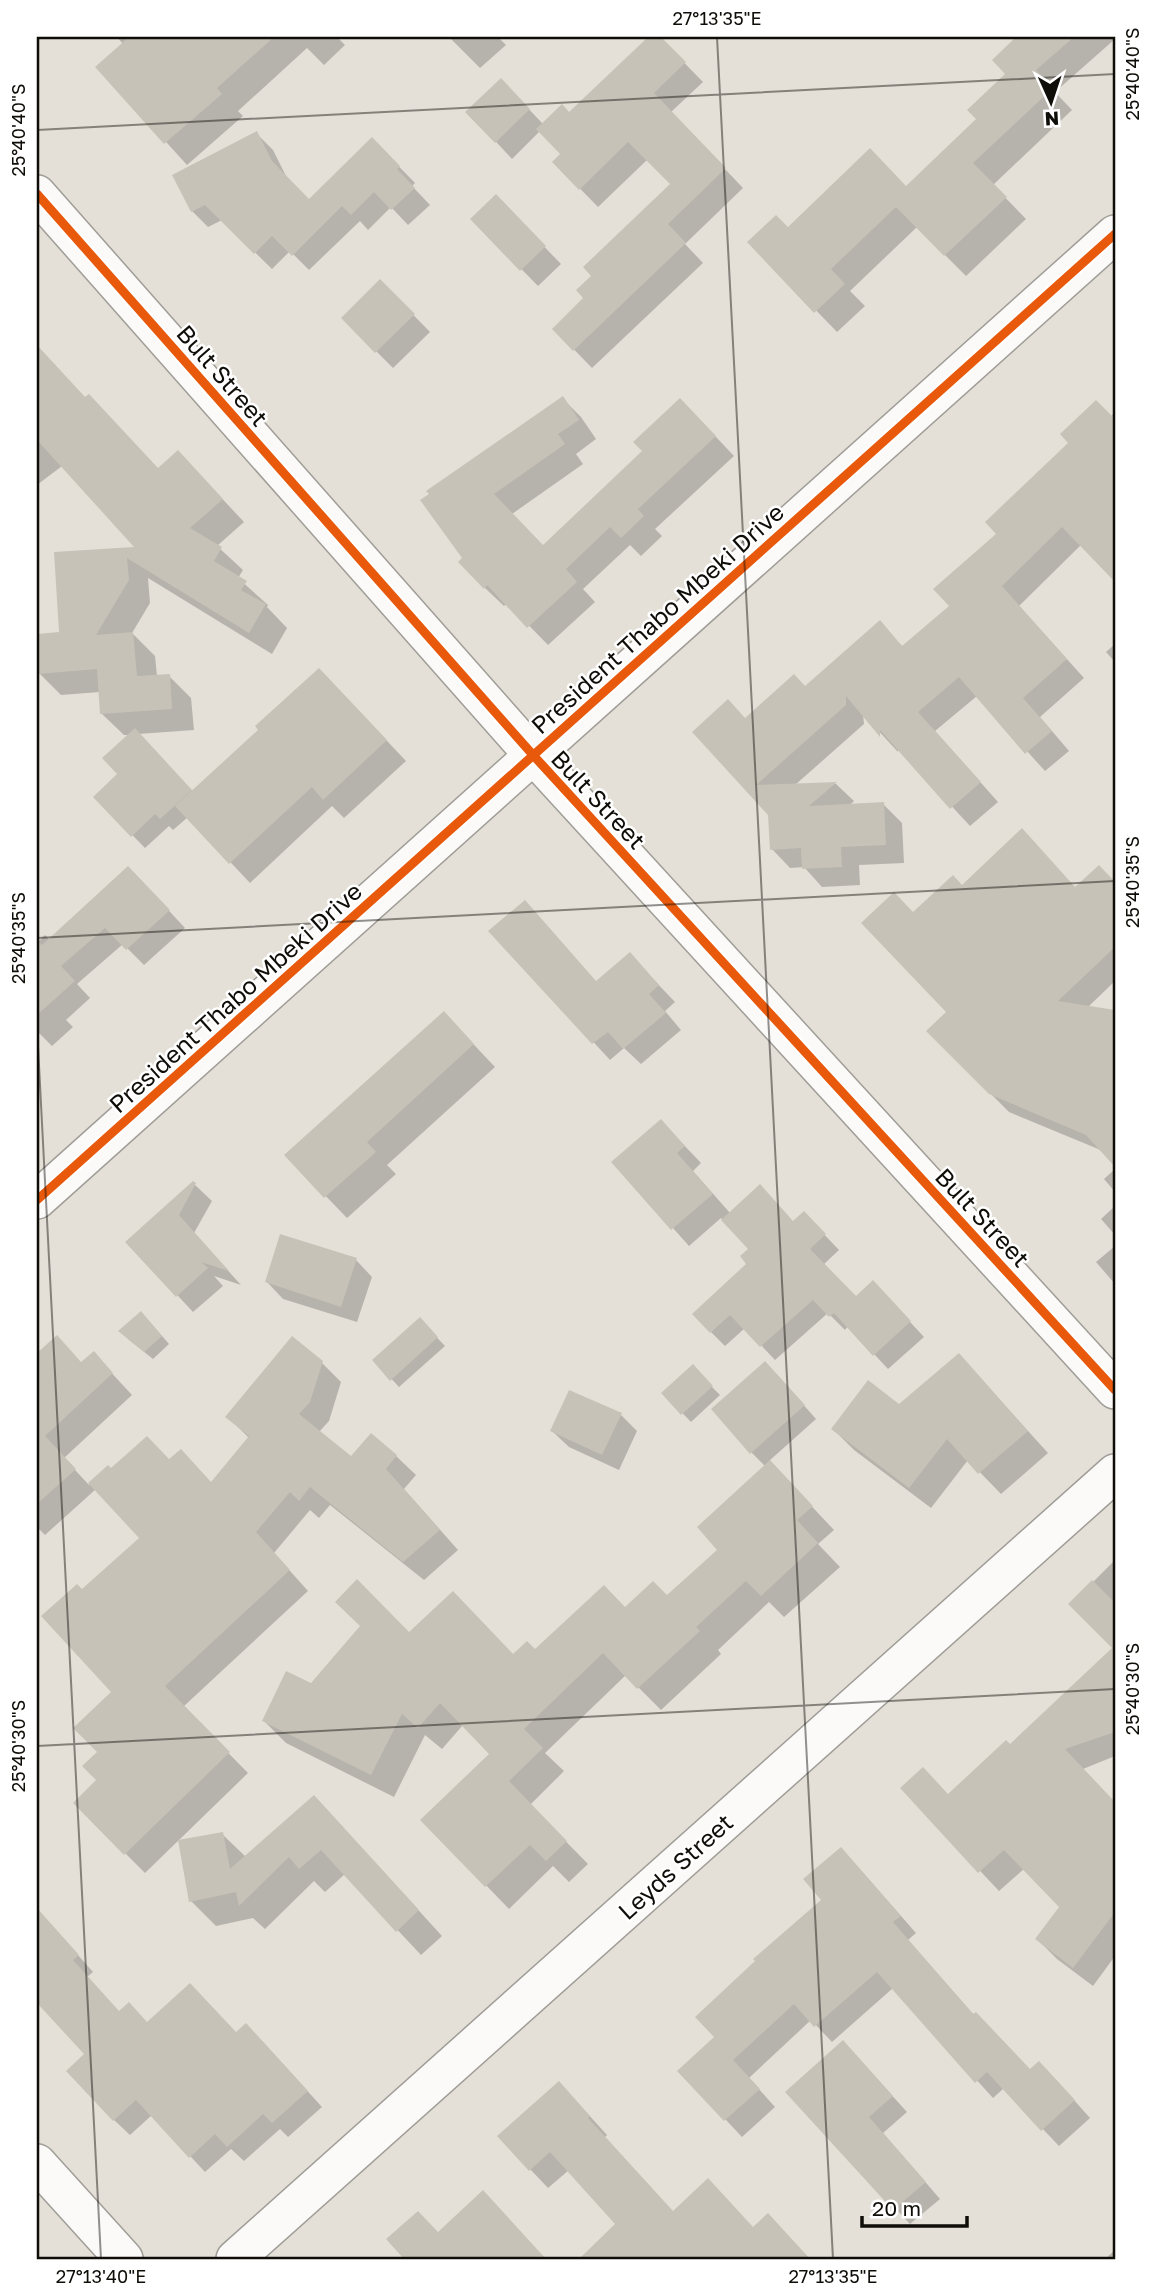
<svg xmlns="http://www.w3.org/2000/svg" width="1152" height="2296" font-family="'Golos Text',sans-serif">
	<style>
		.shadow { fill: #0003 }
		.building { fill: #c7c2b8 }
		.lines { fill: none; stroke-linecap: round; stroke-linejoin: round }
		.minor-casing { stroke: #a09d97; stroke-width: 40 }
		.minor { stroke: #fbfaf9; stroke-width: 37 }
		.cycleway-casing { stroke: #fff; stroke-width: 13 }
		.cycleway { stroke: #e8590c; stroke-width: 9 }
		.ticks { fill: none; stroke: #0f0d08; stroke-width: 2; stroke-opacity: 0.45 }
		.labels { text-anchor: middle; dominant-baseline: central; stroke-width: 5; stroke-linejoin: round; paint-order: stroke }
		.street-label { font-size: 24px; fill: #0f0d08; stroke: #fff }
		.neatline { fill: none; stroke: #0f0d08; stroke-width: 2.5 }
		.ticks-label { font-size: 18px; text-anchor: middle; fill: #0f0d08 }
	</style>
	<rect width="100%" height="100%" fill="#e4e0d8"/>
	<path class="shadow" d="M117 37H337L345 45 324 65 307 48 238 111 243 116 187 165 98 67 123 44Z
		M449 37H498L506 45 480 68Z
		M650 37H659L703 82 671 112 743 188 685 244 703 263 592 368 554 329 586 298 672 184 648 159 598 207 554 162 563 154 540 131 512 159 468 112 501 80 543 124 569 114Z
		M1020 37H1115V39L1055 92 1072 110 993 185 1026 219 966 276 917 227 850 291 865 306 837 332 750 242 907 188 979 119 1007 74 994 60Z
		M257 134 273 150 288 180 309 201 372 139 415 183 412 186 430 205 408 225 391 207 368 230 360 221 309 270 290 251 272 269 222 220 208 227 192 211Z
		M496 197 561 264 538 286 472 219Z
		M380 281 430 332 393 368 343 318Z
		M37 346 86 399 159 470 200 475 244 522 217 546 243 570 238 578 268 605 267 607 287 628 272 654 148 578 150 603 132 633 155 656 157 676H169L191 698 194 730 138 734 193 792 339 690 406 761 344 818 332 806 250 883 188 817 173 830 169 826 145 848 95 797 119 774 131 735H124L101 713 100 692 61 695 39 673 37 636 61 634 56 554 138 548 62 466 37 485Z
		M563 399 581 417 596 439 576 454 583 464 512 514 543 547 699 419 734 456 655 529 662 536 641 556 630 545 583 589 595 602 548 645 507 603 504 606 485 588 423 501Z
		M1115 412V580L1082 544 1019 606 1084 678 1040 717 1069 751 1045 771 977 696 935 731 998 802 970 826 898 748V752L863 714 864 724 795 785 836 784 854 801 849 806 883 804 902 823 904 863 859 865 860 885 822 887 804 867 790 868 772 849 770 814 695 732 746 719 805 688 880 623 903 647 951 606 999 534Z
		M1115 644V662L1106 652Z
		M1099 868 1115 883V981L1088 1007 1115 1012V1165L1103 1151 1009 1112 928 1031 949 1012 913 914 962 887 1076 888Z
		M145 885 185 928 144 965 123 944 77 984 90 998 66 1020 73 1027 52 1046 37 1031V943L45 935 50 940Z
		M525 902 597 983 630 955 675 1002 665 1011 681 1030 641 1064 624 1048 610 1060 491 931Z
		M444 1013 495 1067 387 1165 396 1174 347 1218 286 1155Z
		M661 1121 701 1163 693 1171 730 1213 818 1228 839 1250 823 1265 856 1298 887 1297 924 1337 888 1369 848 1326 845 1330 828 1313 775 1360 745 1328 725 1346 711 1332 749 1264 750 1249 721 1218 689 1246 614 1162Z
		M1115 1169V1192L1104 1179Z
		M193 1183 212 1201 194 1233 241 1285 214 1276 223 1286 193 1312 128 1242Z
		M1115 1206V1235L1101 1219Z
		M1115 1246V1284L1096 1262Z
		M356 1260 372 1277 357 1322 283 1299 267 1282Z
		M420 1320 445 1346 399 1387 374 1360Z
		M149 1321 169 1344 153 1359 128 1339Z
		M57 1338 82 1364 94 1354 132 1395 64 1458 89 1485 108 1467 112 1470 170 1461 212 1484 249 1438 228 1417 322 1363 341 1382 329 1421 319 1432 351 1458 396 1456 416 1475 404 1489 458 1550 424 1580 330 1505 319 1518 310 1510 274 1553 308 1591 183 1707 248 1773 145 1873 75 1803 98 1780 99 1752 113 1692 82 1591 142 1538 96 1489 45 1535 38 1528 37 1529V1438L42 1433 37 1427V1356Z
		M959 1355 1048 1453 1001 1494 968 1460 931 1508 854 1450 833 1429 899 1406Z
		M692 1367 720 1395 691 1422 663 1393Z
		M778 1376 816 1419 769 1461 834 1530 818 1544 840 1567 784 1617 769 1602 718 1650 721 1654 661 1710 626 1675 545 1753 564 1771 530 1805 588 1864 569 1882 553 1866 509 1909 423 1820 491 1754 463 1725 442 1749 425 1735 394 1797 286 1743 264 1721 311 1685 409 1634 514 1656 535 1652 625 1608 667 1598 719 1550 765 1466 751 1452Z
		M621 1415 637 1431 619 1470 569 1447 552 1431Z
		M1115 1560V1756L1083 1769 1115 1803V1956L1093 1986 1057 1959 1037 1939 1062 1907 1025 1868 999 1891 902 1788 949 1796 1010 1747 1115 1648 1071 1604Z
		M338 1822 442 1936 421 1955 345 1874 325 1892 314 1881 265 1929 253 1918 216 1926 191 1901 222 1834 246 1857Z
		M857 1866 916 1933 908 1940 974 2015 1030 2071 1056 2080 1090 2118 1059 2146 1004 2088 993 2098 893 1988 832 2042 811 2020 749 2078 775 2107 742 2137 680 2071 717 2037 824 1900Z
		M37 1909 93 1972 87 1977 120 2013 148 2024 236 2034 262 2041 322 2107 288 2137 280 2129 244 2161 231 2149 205 2172 152 2115 130 2135 114 2120 86 2054 37 2000Z
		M858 2058 907 2112 883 2133 940 2199 910 2224 787 2092Z
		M577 2102 607 2135 605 2137 674 2213 786 2234 810 2259H581L618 2224 569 2170 548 2188 530 2169Z
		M503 2213 545 2259H400L403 2256Z
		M1115 2250V2259H1105Z"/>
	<path class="building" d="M129 37H274L217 88 222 94 164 144 95 67Z
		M648 37H661L686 62 654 93 726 168 668 224 686 243 573 351 552 329 583 298 576 290 591 276 583 267 670 184 628 142 579 190 552 162 560 154 536 129 562 104 569 112Z
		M1016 37H1074L1036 70 1053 88 973 163 1007 197 944 256 896 207 831 269 845 284 814 313 747 242 776 215 788 227 870 148 906 186 976 119 967 110 1005 74 992 60Z
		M501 78 530 109 495 143 465 112Z
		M257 131 272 161 309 199 372 137 400 166 397 169 415 188 391 210 374 192 351 215 342 206 292 256 272 236 254 254 205 205 191 212 172 175Z
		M496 194 546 246 520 271 470 219Z
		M380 279 415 314 375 353 341 318Z
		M37 345 85 397 89 394 158 468 178 450 223 499 190 528 222 547 214 561 247 581 241 590 266 604 249 633 127 558 129 580 96 635 133 632 137 676 170 674 172 709 100 714 97 669 37 674V634L59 632 54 552 134 547 37 440Z
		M563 396 579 420 558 434 565 444 494 494 543 545 642 451 633 442 680 398 716 436 638 509 644 516 621 538 610 527 566 569 577 582 527 628 487 585 484 589 458 562 462 558 420 500 429 494 426 491Z
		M1096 400 1115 419V582L1062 527 1002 586 1067 659 1023 698 1052 731 1025 754 959 677 918 712 981 782 950 809 880 730V737L846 696V705L756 785 837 782 809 806 884 802 886 845 841 847 842 867 802 869 801 848 770 850 768 815 692 732 728 699 745 718 794 674 805 686 880 620 902 646 949 606 933 589 996 534 985 522 1068 443 1060 434Z
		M319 668 387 740 323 800 312 787 229 864 175 806 258 730 255 726Z
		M135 728 192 790 160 819 155 814 131 837 93 797 117 774 102 758Z
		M1022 828 1075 887 1099 865 1115 882V947L1058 1001 1115 1010V1167L1086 1135 989 1094 926 1031 946 1012 861 923 894 892 913 912 953 875 962 885Z
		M128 866 170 910 126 950 105 928 61 966 75 981 37 1015V940L42 945Z
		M525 900 596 981 630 952 659 985 649 994 666 1013 623 1049 608 1032 592 1044 488 931Z
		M444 1011 474 1044 367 1142 376 1152 324 1198 284 1155Z
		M661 1119 685 1146 677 1153 713 1194 671 1230 611 1162Z
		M193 1181 196 1183 179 1215 229 1271 201 1262 208 1268 176 1297 125 1242Z
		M760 1184 793 1221 804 1211 826 1234 810 1249 856 1296 873 1280 911 1321 873 1356 834 1313 829 1317 813 1300 760 1347 730 1315 710 1333 692 1314 746 1264 740 1256 748 1249 721 1220Z
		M280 1234 357 1258 341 1307 265 1282Z
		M141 1311 162 1336 144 1352 118 1331Z
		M420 1317 438 1337 390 1381 372 1360Z
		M57 1335 81 1362 94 1351 113 1373 45 1436 76 1469 37 1504V1353Z
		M292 1336 323 1361 310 1402 299 1414 351 1456 371 1433 397 1455 386 1469 440 1530 403 1562 310 1487 299 1501 290 1492 256 1532 290 1570 165 1686 230 1752 124 1855 73 1803 96 1780 82 1766 97 1752 73 1728 111 1692 41 1616 77 1584 82 1589 139 1538 88 1483 108 1465 111 1468 147 1436 169 1459 181 1449 211 1482 249 1436 225 1417Z
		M959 1353 1028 1431 978 1474 947 1439 909 1488 831 1429 868 1380 899 1404Z
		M765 1361 805 1405 750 1454 711 1409Z
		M693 1364 713 1386 681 1415 661 1393Z
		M569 1390 622 1413 602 1455 550 1431Z
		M770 1460 813 1506 797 1520 818 1543 761 1596 746 1581 696 1627 700 1631 637 1689 603 1653 524 1729 543 1748 509 1781 567 1841 546 1861 530 1845 485 1887 420 1820 489 1754 440 1703 418 1728 402 1714 371 1775 262 1721 286 1671 311 1683 360 1626 335 1602 357 1579 409 1632 453 1591 513 1654 527 1641 535 1649 604 1585 625 1607 653 1581 667 1595 717 1550 697 1527Z
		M1092 1580 1115 1603V1732L1065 1749 1115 1802V1912L1073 1968 1035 1939 1059 1907 1004 1850 978 1873 900 1788 923 1767 948 1794 1006 1740 1010 1744 1112 1648 1068 1604Z
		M314 1795 419 1910 396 1932 321 1850 299 1869 289 1857 239 1906 236 1892 189 1902 178 1840 223 1832 230 1869Z
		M841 1847 901 1916 893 1922 973 2014 976 2012 1030 2069 1039 2061 1075 2100 1041 2131 987 2072 975 2083 877 1972 814 2027 794 2004 733 2060 760 2089 724 2121 677 2071 714 2037 695 2017 755 1961 753 1959 821 1900 803 1879Z
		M37 1908 79 1955 73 1960 119 2011 129 2002 147 2022 190 1983 236 2032 246 2023 308 2091 272 2123 263 2114 227 2147 215 2134 189 2158 136 2100 113 2121 66 2071 84 2054 37 2003Z
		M843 2040 893 2096 869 2117 926 2182 893 2210 785 2092Z
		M559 2081 590 2116 588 2118 673 2211 708 2178 753 2227 768 2213 810 2259H579L615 2224 550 2152 529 2171 497 2136Z
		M483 2190 546 2259H404L386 2239 418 2211 438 2232Z"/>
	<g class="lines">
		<defs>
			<path id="minor" d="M37 194 533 755 1115 1390
				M37 1200 1115 234
				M37 2163 124 2259
				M235 2259 1115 1473"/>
		</defs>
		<use href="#minor" class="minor-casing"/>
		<use href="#minor" class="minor"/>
		<defs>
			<path id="cycleway" d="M37 194 533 755 1115 1390
				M37 1200 1115 234"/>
		</defs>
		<use href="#cycleway" class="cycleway-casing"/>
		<use href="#cycleway" class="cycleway"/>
	</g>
	<path class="ticks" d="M717 37 833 2259M37 130 1115 74M37 938 1115 881M37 1027 101 2259M37 1746 1115 1689"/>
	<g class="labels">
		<g class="street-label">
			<text transform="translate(223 375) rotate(49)">Bult Street</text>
			<text transform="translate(657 618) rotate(-42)">President Thabo Mbeki Drive</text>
			<text transform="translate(599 799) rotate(47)">Bult Street</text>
			<text transform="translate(235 997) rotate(-42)">President Thabo Mbeki Drive</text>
			<text transform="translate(983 1217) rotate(47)">Bult Street</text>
			<text transform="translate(675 1866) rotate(-42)">Leyds Street</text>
		</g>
	</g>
	<rect width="1152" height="2296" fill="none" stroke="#ffffff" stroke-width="77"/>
	<g transform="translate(1051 102) rotate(177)" stroke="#ffffff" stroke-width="5" paint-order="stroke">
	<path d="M0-5L12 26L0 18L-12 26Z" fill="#0f0d08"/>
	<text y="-10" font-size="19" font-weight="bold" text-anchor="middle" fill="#0f0d08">N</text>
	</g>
	<path d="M862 2216v10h105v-10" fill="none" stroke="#0f0d08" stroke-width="3.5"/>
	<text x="872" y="2216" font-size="21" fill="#0f0d08" stroke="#ffffff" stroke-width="5" paint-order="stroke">20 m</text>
	<rect x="38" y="38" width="1076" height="2220" class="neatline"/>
	<g class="ticks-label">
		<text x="717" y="25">27°13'35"E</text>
		<text transform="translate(1133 74) rotate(-90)" y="6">25°40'40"S</text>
		<text transform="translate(19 130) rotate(-90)" y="6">25°40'40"S</text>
		<text transform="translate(1133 882) rotate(-90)" y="6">25°40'35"S</text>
		<text transform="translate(19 938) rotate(-90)" y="6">25°40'35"S</text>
		<text transform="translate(1133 1689) rotate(-90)" y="6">25°40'30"S</text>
		<text transform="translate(19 1746) rotate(-90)" y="6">25°40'30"S</text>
		<text x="101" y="2283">27°13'40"E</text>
		<text x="833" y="2283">27°13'35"E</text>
	</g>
</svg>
